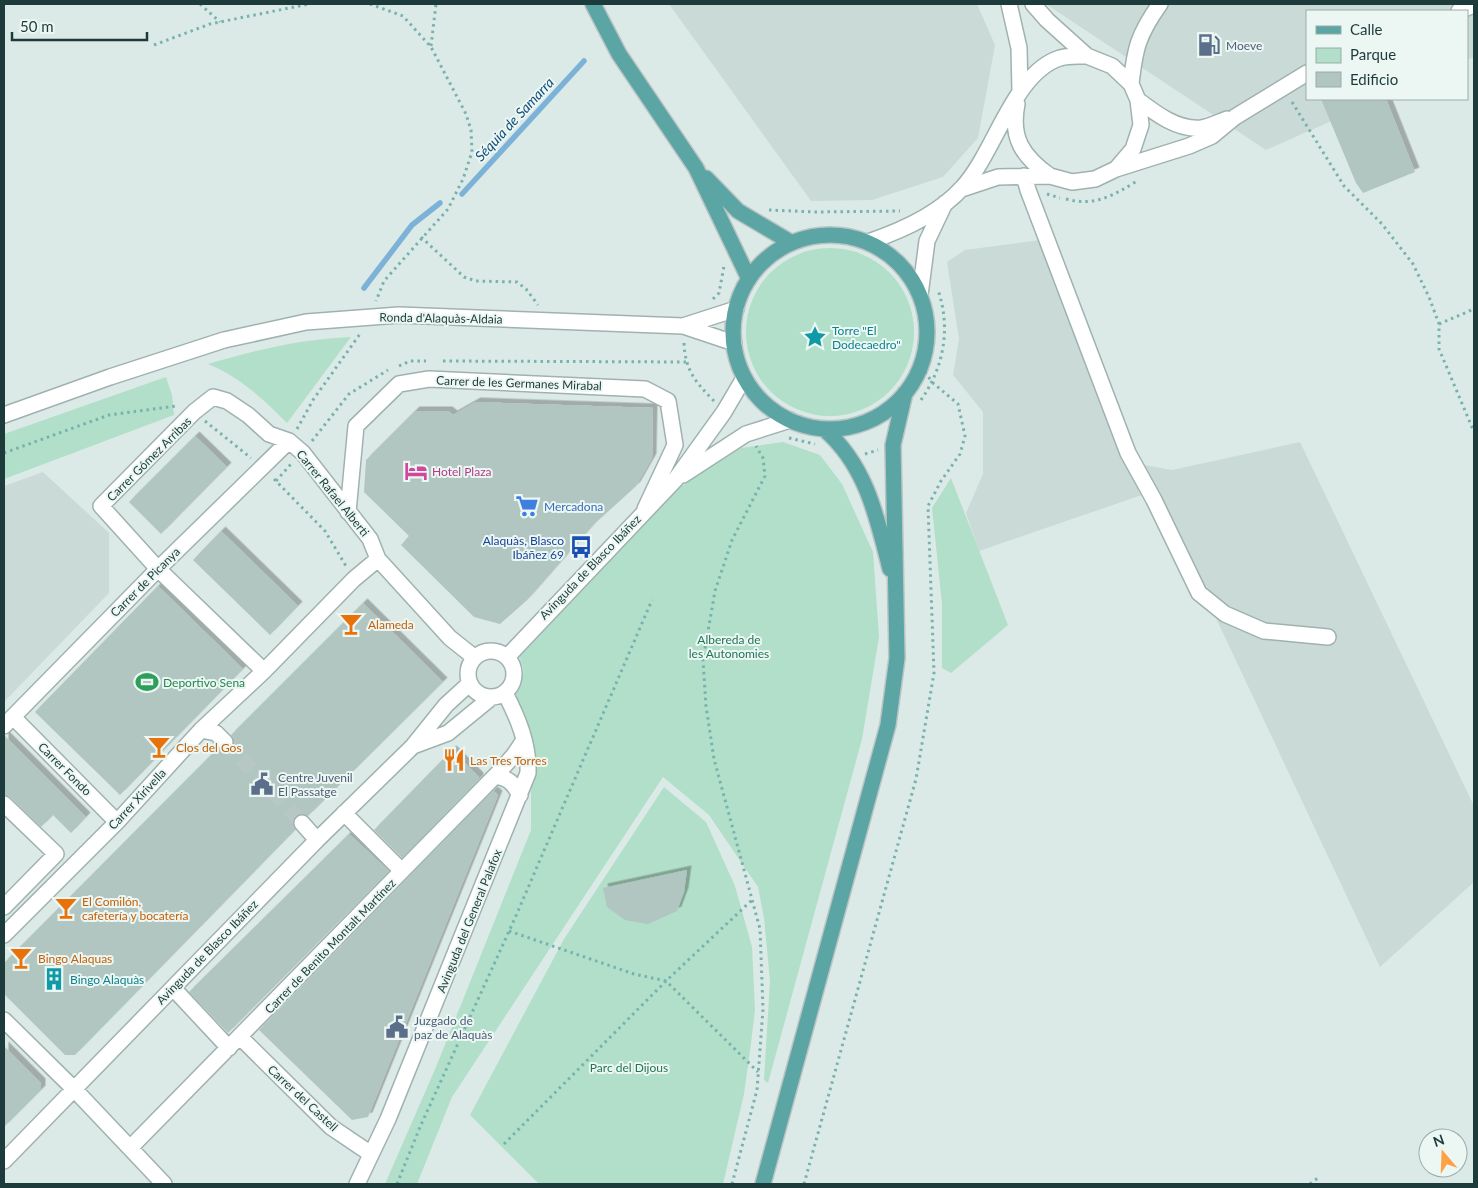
<svg xmlns="http://www.w3.org/2000/svg" width="1478" height="1188" font-family="Lato,sans-serif">
	<style>
		.built { fill: #cadad7 }
		.green { fill: #b1dfc9 }
		.lines { fill: none; stroke-linecap: round; stroke-linejoin: round }
		.stream { stroke: #7cb2d7; stroke-width: 5.5 }
		.building { fill: #b1c5c1; filter: url(#shadow) }
		.minor-tunnel { stroke: #b6c7c4; stroke-width: 15; stroke-dasharray: 15 8; stroke-linecap: butt }
		.minor-casing { stroke: #9fb2b0; stroke-width: 18 }
		.major-casing { stroke: #bbc4c4; stroke-width: 18 }
		.path { stroke: #78b2ae; stroke-width: 3; stroke-dasharray: 2.5 4; stroke-linecap: butt }
		.minor { stroke: #fff; stroke-width: 15 }
		.major { stroke: #5ba5a4; stroke-width: 15 }
		.labels { text-anchor: middle; dominant-baseline: central; stroke-width: 4; stroke-linejoin: round; paint-order: stroke }
		.service-label { font-size: 12px; fill: #4e5e75; stroke: #ecf7f4; text-anchor: start }
		.street-label { font-size: 12px; fill: #1c3b3a; stroke: #ecf7f4 }
		.culture-label { font-size: 12px; fill: #0d838f; stroke: #ecf7f4; text-anchor: start }
		.hotel-label { font-size: 12px; fill: #b23c85; stroke: #ecf7f4; text-anchor: start }
		.shop-label { font-size: 12px; fill: #366cbe; stroke: #ecf7f4; text-anchor: start }
		.transit-label { font-size: 12px; fill: #164399; stroke: #ecf7f4; text-anchor: end }
		.food-label { font-size: 12px; fill: #c56008; stroke: #ecf7f4; text-anchor: start }
		.park-label { font-size: 12px; fill: #237557; stroke: #ecf7f4 }
		.leisure-label { font-size: 12px; fill: #27864d; stroke: #ecf7f4; text-anchor: start }
		.water-label { font-size: 14px; font-style: italic; fill: #114f7c; stroke: #ecf7f4 }
	</style>
	<defs>
		<filter id="shadow"><feDropShadow dx="4.5" dy="-4.5" stdDeviation="0" flood-color="#0004"/></filter>
	</defs>
	<rect width="100%" height="100%" fill="#dceae7"/>
	<path class="built" d="M669 4H977L995 45 978 138 943 177 872 200 811 201Z
		M1046 4H1474V57L1467 60V11H1307V99H1381L1266 150Z
		M1040 240 1142 495 979 551 966 513 983 474V412L953 375 959 339 947 262 965 250Z
		M1300 442 1474 806V882L1380 967 1144 465 1172 470Z
		M43 472 109 533V593L4 702V486Z"/>
	<path class="green" d="M746 332a84 84 0 1 1 168 0a84 84 0 1 1-168 0Z
		M351 337 287 423C263 399 240 377 208 364 255 350 302 339 351 337Z
		M166 377 172 395 174 415 4 479V434Z
		M783 442 820 455 842 484 873 552 879 637 862 739 768 1083 764 1080 770 981 764 918 758 887 709 815 663 777 452 1097 417 1184H385L436 1067 531 830V750L513 697C521 683 528 672 519 657L640 527 681 486 741 448Z
		M951 478 1008 625 951 673 942 668V604L932 508Z
		M664 787 706 822 735 886 752 947 755 1010 750 1051 744 1094 723 1184H539L470 1115 564 939Z"/>
	<g class="lines">
		<path class="stream" d="M462 194 584 61
			M364 288 412 225 440 203"/>
	</g>
	<path class="building" d="M1321 99H1386L1415 172 1363 193 1356 183Z
		M476 402 653 408 652 458 636 486 593 525 527 600 500 624 474 617 401 545 409 536 364 492 366 460 415 411H448L453 415Z
		M195 436 227 467 161 534 129 502Z
		M221 531 298 606 270 635 193 560Z
		M158 586 243 669 120 795 35 712Z
		M363 603 443 682 308 816 301 814 295 816 293 824 295 830 75 1055H65L4 994V963L218 748 227 751 232 748 234 740 231 735Z
		M4 735 86 817 71 833 53 815 41 827 10 797 4 795Z
		M452 750 479 777V779L402 858 374 830Z
		M493 791 498 795 368 1117 352 1120 259 1030Z
		M349 834 389 871 228 1033 189 992Z
		M687 870 684 892 677 911 648 924 625 920 607 907 603 888Z
		M4 1046 41 1083V1090L4 1127Z"/>
	<g class="lines">
		<path class="minor-tunnel" d="M225 742 302 823"/>
		<defs>
			<path id="minor" d="M1009 4 1019 48 1020 91
				M1459 11 1474 5
				M1131 84C1135 48 1138 35 1160 4
				M1138 100C1155 113 1177 130 1201 128 1209 127 1219 122 1227 119
				M1017 104C1010 138 1023 157 1050 176
				M1116 169 1189 146 1212 136 1235 117 1307 73
				M1024 176 1028 190 1128 453 1154 500 1199 593 1225 614 1264 631 1328 637
				M962 189 998 177 1050 176 1072 182 1095 179 1116 169 1133 149 1141 125 1138 100 1131 84 1112 66 1087 56 1047 20 1033 4
				M868 242C901 231 939 214 963 187 995 152 1014 72 1060 58 1068 55 1079 56 1087 56
				M920 295 927 241 945 203
				M683 326 736 309
				M4 415 110 377 224 340 306 322 399 315 683 326 734 343
				M683 475 746 434 790 420
				M348 512 356 426 399 384 429 379 645 389 668 401 675 445 645 509
				M468 674a23 23 0 1 1 46 0a23 23 0 1 1-46 0Z
				M507 657 675 480 724 412 744 378
				M264 671 158 569 101 506 194 412 213 397 227 401 248 415 269 434 289 441 303 453 370 539 378 559 450 638 474 657
				M13 717 117 822
				M4 726 158 569 289 441
				M201 730 216 733 225 742
				M413 746 448 733 492 697
				M495 776C509 778 513 783 520 795
				M4 804 56 854 4 907
				M344 813 402 871
				M302 823 317 840
				M4 935 117 822 201 730 264 671 354 579 378 559
				M173 988 229 1048
				M4 1020 74 1089 164 1184
				M240 1037 331 1127 371 1154
				M130 1148 498 773 514 755 524 740
				M4 1161 317 840 413 746 446 705 469 684
				M357 1184 388 1119 528 773C529 744 518 718 505 693"/>
			<path id="major" d="M593 4 619 54 696 168 749 279
				M706 178 738 211 792 243
				M733 332a97 97 0 1 1 194 0a97 97 0 1 1-194 0Z
				M824 429C866 465 877 517 890 569
				M763 1184 888 725 897 658 893 445 905 393"/>
		</defs>
		<use href="#minor" class="minor-casing"/>
		<use href="#major" class="major-casing"/>
		<path class="path" d="M200 4 220 22
			M370 4 403 16 431 47 466 114 471 130 472 152 463 179 448 209 384 281 376 301
			M154 45 210 24 309 4
			M431 46 436 4
			M1292 102 1344 186 1382 224 1413 264 1429 297 1439 324V349L1474 432
			M1047 194 1060 198
			M1066 199C1095 207 1114 195 1137 181
			M769 210 816 212 900 211
			M421 237 464 277 476 281 517 282 526 289 538 305
			M713 299 719 293 724 266
			M1439 324 1474 309
			M684 343C685 370 696 383 714 401
			M443 361 687 362
			M399 366 410 361H426
			M921 400C944 367 951 328 938 290
			M205 421 251 458
			M297 429 313 400 360 334
			M789 438 815 444
			M312 441 349 394 388 370
			M4 453 109 415 176 406
			M865 454 878 450
			M274 479 325 531 346 566
			M276 481 291 464
			M509 931 634 974 666 981 752 900
			M504 1144 666 981 758 1072
			M397 1184 420 1127 515 918 652 600
			M732 1184 757 1090 763 1009 760 929 714 759 706 706 703 660 715 591 732 540 765 476 763 458 756 446
			M804 1184 916 779 934 673 928 506 941 481 960 454 965 436 958 404 933 383 921 367
			M1310 1184 1319 1177"/>
		<use href="#minor" class="minor"/>
		<use href="#major" class="major"/>
	</g>
	<defs>
		<symbol id="fuel-bare" viewBox="-9 -9 18 18"><path d="M-5.5-6h7V0h2V4h1.3V-2.5L3-4.5l.8-.8L6-3V5H2.5V1h-1V6h-7ZM-4.2-4.7v3.2H.2V-4.7Z" fill="#5c6f8a" stroke="#ecf7f4" stroke-width="2.5" paint-order="stroke"/></symbol>
		<symbol id="sight-bare" viewBox="-9 -9 18 18"><path d="M0-6L1.8-2.2L6-1.7L2.9 1.2L3.7 5.4L0 3.3L-3.7 5.4L-2.9 1.2L-6-1.7L-1.8-2.2Z" fill="#0f9aa8" stroke="#ecf7f4" stroke-width="2.5" paint-order="stroke"/></symbol>
		<symbol id="hotel-bare" viewBox="-9 -9 18 18"><path d="M-6-4.5h1.5V1H6V5H4.5V3h-9V5H-6ZM-4 0a1.8 1.8 0 1 1 3.6 0ZM.5 0V-2.5h3Q6-2.5 6 0Z" fill="#d1479c" stroke="#ecf7f4" stroke-width="2.5" paint-order="stroke"/></symbol>
		<symbol id="supermarket-bare" viewBox="-9 -9 18 18"><path d="M-6-5.5h2.5l.6 2H6L4.5 2H-2.5L-4.4-4H-6ZM-1.5 3.2a1.3 1.3 0 1 0 .1 0ZM3 3.2a1.3 1.3 0 1 0 .1 0Z" fill="#3f7fe0" stroke="#ecf7f4" stroke-width="2.5" paint-order="stroke"/></symbol>
		<symbol id="bus-bare" viewBox="-9 -9 18 18"><path d="M-5-6H5V4H4V6H2V4H-2V6H-4V4H-5ZM-3.5-4V0h7V-4ZM-3.5 1.2v1.5H-2V1.2ZM2 1.2v1.5H3.5V1.2Z" fill="#1a4fb4" stroke="#ecf7f4" stroke-width="2.5" paint-order="stroke"/></symbol>
		<symbol id="bar-bare" viewBox="-9 -9 18 18"><path d="M-6-5H6L.8 .8V4.5H3.5V6h-7V4.5H-.8V.8Z" fill="#e8710a" stroke="#ecf7f4" stroke-width="2.5" paint-order="stroke"/></symbol>
		<symbol id="stadium-bare" viewBox="-9 -9 18 18"><path d="M0-5a6.5 5 0 1 0 0 10a6.5 5 0 1 0 0-10ZM-3.5-1.8h7v3.6h-7Z" fill="#2e9e5b" stroke="#ecf7f4" stroke-width="2.5" paint-order="stroke"/></symbol>
		<symbol id="restaurant-bare" viewBox="-9 -9 18 18"><path d="M-5-6h1v4h1v-4h1v4h1v-4h1v5L-1.5 .5V6h-2V.5L-5-1ZM5-6V6H3V1.5H1.5Q1.5-4 5-6Z" fill="#e8710a" stroke="#ecf7f4" stroke-width="2.5" paint-order="stroke"/></symbol>
		<symbol id="civic-bare" viewBox="-9 -9 18 18"><path d="M-.6-6.5H3V-4.5H.6V-3L4-1V1h2V6H-6V1h2V-1L-.6-3ZM-1.2 2.5V6h2.4V2.5Z" fill="#5c6f8a" stroke="#ecf7f4" stroke-width="2.5" paint-order="stroke"/></symbol>
		<symbol id="building-bare" viewBox="-9 -9 18 18"><path d="M-4-6H4V6H1V3H-1V6H-4ZM-2.5-4.3h1.7v1.8h-1.7ZM.8-4.3h1.7v1.8H.8ZM-2.5-1h1.7V.8h-1.7ZM.8-1h1.7V.8H.8Z" fill="#0f9aa8" stroke="#ecf7f4" stroke-width="2.5" paint-order="stroke"/></symbol>
	</defs>
	<g fill-rule="evenodd">
		<use href="#fuel-bare" x="1193" y="29" width="32" height="32"/>
		<use href="#sight-bare" x="799" y="321" width="32" height="32"/>
		<use href="#hotel-bare" x="400" y="455" width="32" height="32"/>
		<use href="#supermarket-bare" x="511" y="490" width="32" height="32"/>
		<use href="#bus-bare" x="565" y="531" width="32" height="32"/>
		<use href="#bar-bare" x="335" y="608" width="32" height="32"/>
		<use href="#stadium-bare" x="131" y="666" width="32" height="32"/>
		<use href="#bar-bare" x="143" y="731" width="32" height="32"/>
		<use href="#restaurant-bare" x="438" y="744" width="32" height="32"/>
		<use href="#civic-bare" x="246" y="768" width="32" height="32"/>
		<use href="#bar-bare" x="50" y="892" width="32" height="32"/>
		<use href="#bar-bare" x="5" y="942" width="32" height="32"/>
		<use href="#building-bare" x="38" y="963" width="32" height="32"/>
		<use href="#civic-bare" x="381" y="1011" width="32" height="32"/>
	</g>
	<g class="labels">
		<g class="service-label">
			<text x="1226" y="45">Moeve</text>
			<text x="278" y="777">Centre Juvenil<tspan x="278" dy="14">El Passatge</tspan></text>
			<text x="414" y="1020">Juzgado de<tspan x="414" dy="14">paz de Alaquàs</tspan></text>
		</g>
		<g class="street-label">
			<text transform="translate(441 318) rotate(1)">Ronda d'Alaquàs-Aldaia</text>
			<text transform="translate(519 383) rotate(2)">Carrer de les Germanes Mirabal</text>
			<text transform="translate(149 459) rotate(-45)">Carrer Gómez Arribas</text>
			<text transform="translate(333 493) rotate(51)">Carrer Rafael Alberti</text>
			<text transform="translate(590 567) rotate(-46)">Avinguda de Blasco Ibáñez</text>
			<text transform="translate(145 582) rotate(-45)">Carrer de Picanya</text>
			<text transform="translate(65 769) rotate(45)">Carrer Fondo</text>
			<text transform="translate(137 799) rotate(-47)">Carrer Xirivella</text>
			<text transform="translate(469 921) rotate(-68)">Avinguda del General Palafox</text>
			<text transform="translate(330 946) rotate(-46)">Carrer de Benito Montalt Martínez</text>
			<text transform="translate(207 952) rotate(-46)">Avinguda de Blasco Ibáñez</text>
			<text transform="translate(303 1098) rotate(43)">Carrer del Castell</text>
		</g>
		<g class="culture-label">
			<text x="832" y="330">Torre "El<tspan x="832" dy="14">Dodecaedro"</tspan></text>
			<text x="70" y="979">Bingo Alaquàs</text>
		</g>
		<g class="hotel-label">
			<text x="432" y="471">Hotel Plaza</text>
		</g>
		<g class="shop-label">
			<text x="544" y="506">Mercadona</text>
		</g>
		<g class="transit-label">
			<text x="564" y="540">Alaquàs, Blasco<tspan x="564" dy="14">Ibáñez 69</tspan></text>
		</g>
		<g class="food-label">
			<text x="368" y="624">Alameda</text>
			<text x="176" y="747">Clos del Gos</text>
			<text x="470" y="760">Las Tres Torres</text>
			<text x="82" y="901">El Comilón,<tspan x="82" dy="14">cafetería y bocatería</tspan></text>
			<text x="38" y="958">Bingo Alaquas</text>
		</g>
		<g class="park-label">
			<text x="729" y="639">Albereda de<tspan x="729" dy="14">les Autonomies</tspan></text>
			<text x="629" y="1067">Parc del Dijous</text>
		</g>
		<g class="leisure-label">
			<text x="163" y="682">Deportivo Sena</text>
		</g>
		<g class="water-label">
			<text transform="translate(514 119) rotate(-47)">Séquia de Samarra</text>
		</g>
	</g>
	<rect width="1478" height="1188" fill="none" stroke="#1c3b3a" stroke-width="10"/>
	<rect x="1306" y="10" width="162" height="90" fill="#ecf7f4" stroke="#99acaa"/>
	<rect x="1316" y="26" width="25" height="8" fill="#5ba5a4" stroke="#99acaa"/>
	<text x="1350" y="35" font-size="15" fill="#1c3b3a">Calle</text>
	<rect x="1316" y="48" width="25" height="15" fill="#b1dfc9" stroke="#99acaa"/>
	<text x="1350" y="60" font-size="15" fill="#1c3b3a">Parque</text>
	<rect x="1316" y="72" width="25" height="15" fill="#b1c5c1" stroke="#99acaa"/>
	<text x="1350" y="85" font-size="15" fill="#1c3b3a">Edificio</text>
	<g transform="translate(1443 1153) rotate(341)"><circle r="24" fill="#ecf7f4" stroke="#99acaa"/>
	<path d="M0-4L9 19L0 12L-9 19Z" fill="#ffa145"/>
	<text y="-8" font-size="14" font-weight="bold" text-anchor="middle" fill="#1c3b3a">N</text>
	</g>
	<path d="M12 32v8h135v-8" fill="none" stroke="#1c3b3a" stroke-width="2.5"/>
	<text x="20" y="32" font-size="15" fill="#1c3b3a" stroke="#ecf7f4" stroke-width="4" paint-order="stroke">50 m</text>
</svg>
